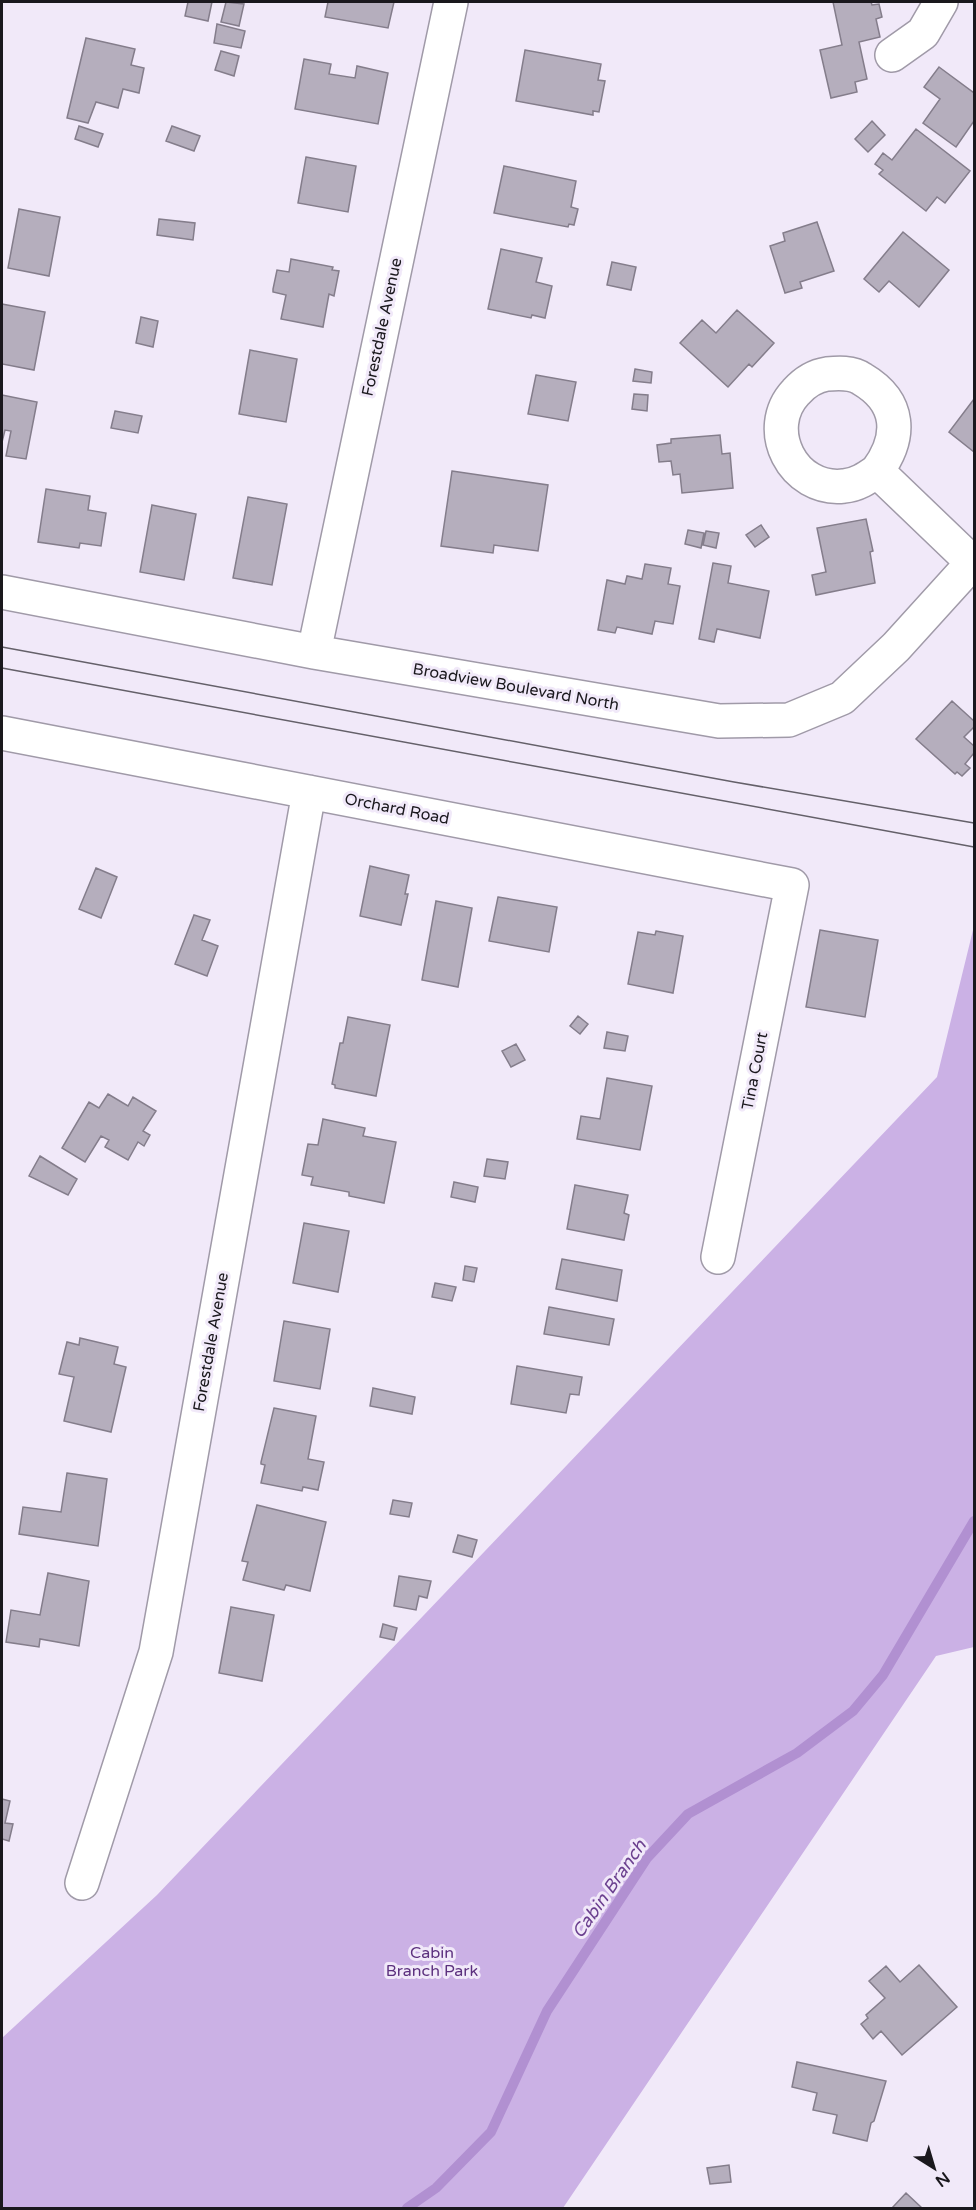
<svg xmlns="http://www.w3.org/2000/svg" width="976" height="2210" font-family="'Varela Round',sans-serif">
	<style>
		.green { fill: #cbb1e5 }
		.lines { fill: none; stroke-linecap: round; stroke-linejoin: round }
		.stream { stroke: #b190d1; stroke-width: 10 }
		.building { fill: #b5aebd; stroke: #847d8b; stroke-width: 1.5 }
		.minor-casing { stroke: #a09aa8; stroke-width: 36 }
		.minor { stroke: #fff; stroke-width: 33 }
		.tram { stroke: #646069; stroke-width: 1.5 }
		.labels { text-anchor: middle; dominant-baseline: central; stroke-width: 6; stroke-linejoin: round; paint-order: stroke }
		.street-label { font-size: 16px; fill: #1a181d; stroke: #f1e9f9 }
		.park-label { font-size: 16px; fill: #5c307e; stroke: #f1e9f9 }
		.water-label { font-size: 18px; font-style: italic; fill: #6b408f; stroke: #f1e9f9 }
	</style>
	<rect width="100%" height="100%" fill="#f1e9f9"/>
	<path class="green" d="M974 926V1647L936 1656 563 2208H2V2038L157 1895 937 1077Z"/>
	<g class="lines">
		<path class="stream" d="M407 2208 436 2188 491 2132 547 2011 647 1858 688 1814 797 1753 853 1711 883 1675 974 1521"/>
	</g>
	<path class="building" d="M188 2H212L208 21 185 16Z
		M226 2 244 4 239 26 221 22Z
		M328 2H394L388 28 325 17Z
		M833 2H871L872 5 879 4 882 17 876 19 880 37 859 42 867 79 855 82 857 92 831 98 820 50 842 45Z
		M217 24 245 31 241 48 214 43Z
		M86 38 135 49 131 65 144 68 139 93 123 89 118 108 96 102 88 123 67 118Z
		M525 50 601 64 598 80 605 81 599 112 593 111V115L516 101Z
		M221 51 239 56 234 76 215 70Z
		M304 59 331 64 329 74 355 78 357 66 388 73 378 124 295 109Z
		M939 67 974 93V121L956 147 923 123 940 99 924 87Z
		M872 121 885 135 868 152 855 139Z
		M79 126 103 134 98 147 75 139Z
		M172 126 200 136 194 151 166 141Z
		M916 129 970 171 945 203 937 197 926 211 879 174 883 170 875 164 883 153 892 160Z
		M306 157 356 166 348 212 298 203Z
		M504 166 576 181 571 207 578 209 574 225 569 224 568 227 494 213Z
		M19 209 60 217 49 276 8 268Z
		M159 219 195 223 193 240 157 235Z
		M817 222 834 271 800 282 802 288 785 293 770 246 785 241 783 233Z
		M903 232 949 270 919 307 889 281 879 292 864 279Z
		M501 249 542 258 536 282 552 286 545 318 532 315 531 318 488 309Z
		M291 259 333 267 332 270 339 271 334 296 329 294 323 327 281 319 286 295 273 292V289L277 270 289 272Z
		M612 262 636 267 631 290 607 285Z
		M2 304 45 312 34 370 2 364Z
		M737 310 774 343 752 367 749 364 728 387 680 343 702 320 716 333Z
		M141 317 158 321 153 347 136 343Z
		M250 350 297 359 286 422 239 414Z
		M635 369 652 372 651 383 633 381Z
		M536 375 576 382 568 421 528 414Z
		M634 394 648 395 647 411 632 409Z
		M2 395 37 402 26 459 6 456 11 431 5 430 2 442Z
		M974 399V452L949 432Z
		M115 411 142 416 138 433 111 428Z
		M720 435 722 454 730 453 733 488 682 493 680 474 673 475 671 461 659 462 657 445 671 443V439Z
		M452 471 548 485 538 551 494 545 493 553 441 546Z
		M46 489 90 496 88 510 106 513 101 546 80 543 79 548 38 542Z
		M248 497 287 504 272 585 233 578Z
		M152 505 196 514 184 580 140 572Z
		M866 519 873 551 870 552 875 583 816 595 812 575 826 572 817 528Z
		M761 525 769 537 755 547 746 535Z
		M688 530 704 533 701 548 685 544Z
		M706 531 719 533 716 548 703 545Z
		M713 563 731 566 728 583 769 591 760 638 717 629 714 642 699 639Z
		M645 564 671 568 668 584 680 586 673 624 655 621 652 634 617 627 615 633 598 630 607 580 625 584 627 576 642 579Z
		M952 701 974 721V727L964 737 974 746V753L965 764 970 768 962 776 957 772 955 774 916 739Z
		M370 866 409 875 405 894H408L401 925 360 916Z
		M96 868 117 877 101 918 79 909Z
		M498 897 557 907 549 952 489 941Z
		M436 901 472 908 458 987 422 980Z
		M194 915 210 920 202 940 218 946 207 976 175 964Z
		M820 930 878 940 865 1017 806 1007Z
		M656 931 683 936 673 993 628 984 638 932 655 935Z
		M578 1016 588 1024 580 1034 570 1026Z
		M348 1017 390 1025 376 1096 335 1088V1085L332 1084 340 1043H343Z
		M607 1032 628 1036 625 1051 604 1048Z
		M516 1044 525 1060 511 1067 502 1051Z
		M607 1078 652 1086 640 1150 577 1139 581 1116 600 1119Z
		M108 1094 128 1106 133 1097 156 1111 143 1131 150 1135 144 1146 138 1142 128 1160 105 1147 109 1140 101 1136 85 1162 62 1148 89 1102 99 1108Z
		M323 1119 365 1128 363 1136 396 1142 384 1203 349 1196V1192L311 1185 313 1177 302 1175 308 1144 318 1145Z
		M40 1156 77 1179 68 1195 29 1176Z
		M487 1159 508 1162 505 1179 484 1176Z
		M454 1182 478 1187 475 1202 451 1197Z
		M575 1185 628 1195 624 1213 629 1215 624 1240 567 1229Z
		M304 1223 349 1231 338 1292 293 1283Z
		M562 1259 622 1270 617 1301 556 1289Z
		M465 1266 477 1268 474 1282 463 1280Z
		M435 1283 456 1287 452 1301 432 1297Z
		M549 1307 614 1319 609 1345 544 1334Z
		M284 1321 330 1329 320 1389 274 1381Z
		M80 1338 118 1347 114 1364 126 1367 111 1432 64 1421 74 1377 59 1374 67 1342 79 1345Z
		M517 1366 582 1377 579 1395 570 1394 566 1413 511 1404Z
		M373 1388 415 1397 412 1414 370 1406Z
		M274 1408 316 1416 308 1459 324 1462 318 1490 303 1487 302 1491 261 1483 265 1465 261 1464V1462Z
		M67 1473 107 1479 98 1546 19 1534 23 1507 61 1512Z
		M393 1500 412 1503 409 1517 390 1514Z
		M257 1505 326 1522 310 1591 286 1585 284 1590 243 1580 248 1562 242 1561Z
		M458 1535 477 1540 472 1557 453 1552Z
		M48 1573 89 1581 79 1646 40 1639 39 1647 6 1642 11 1610 40 1615Z
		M399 1576 431 1581 427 1598 419 1596 416 1610 394 1606Z
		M231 1607 274 1615 262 1681 219 1673Z
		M383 1624 397 1628 394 1640 380 1637Z
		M2 1799 10 1801 5 1823 13 1824 9 1841 2 1839Z
		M919 1965 957 2007 902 2055 881 2031 873 2039 861 2024 868 2018 866 2015 885 1998 869 1981 886 1966 900 1982Z
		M797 2062 886 2081 874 2121 871 2123 867 2141 833 2133 837 2115 813 2110 817 2093 792 2087Z
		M729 2165 731 2182 710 2184 707 2168Z
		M906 2193 922 2208H923H892Z"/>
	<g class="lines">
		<defs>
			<path id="minor" d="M892 55 923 33 941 2
				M877 471C867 478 857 485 844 486 793 492 761 429 796 392 804 383 814 376 827 374 838 373 852 372 862 379 901 402 902 437 877 471L973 563
				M2 592 314 652 719 721 789 720 842 698 896 647 974 561
				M314 652 451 2
				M2 733 792 885 718 1257
				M82 1883 156 1652 309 792"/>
		</defs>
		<use href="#minor" class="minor-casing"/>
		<use href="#minor" class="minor"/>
		<path class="tram" d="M2 647 734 782 974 823
			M2 668 974 847"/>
	</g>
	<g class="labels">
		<g class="street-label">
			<text transform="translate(382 327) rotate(-78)">Forestdale Avenue</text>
			<text transform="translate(516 687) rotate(10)">Broadview Boulevard North</text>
			<text transform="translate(397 809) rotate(11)">Orchard Road</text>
			<text transform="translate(755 1071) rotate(-79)">Tina Court</text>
			<text transform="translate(211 1342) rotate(-80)">Forestdale Avenue</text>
		</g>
		<g class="park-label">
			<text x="432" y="1953">Cabin<tspan x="432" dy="18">Branch Park</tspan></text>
		</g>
		<g class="water-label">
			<text transform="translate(609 1889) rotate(-55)">Cabin Branch</text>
		</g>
	</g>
	<rect width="976" height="2210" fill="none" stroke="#1a181d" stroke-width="6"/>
	<g transform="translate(934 2168) rotate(143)" stroke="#f1e9f9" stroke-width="4.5" paint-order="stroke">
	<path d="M0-4.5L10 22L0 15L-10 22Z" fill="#1a181d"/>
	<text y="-9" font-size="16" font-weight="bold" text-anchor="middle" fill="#1a181d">N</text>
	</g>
</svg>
